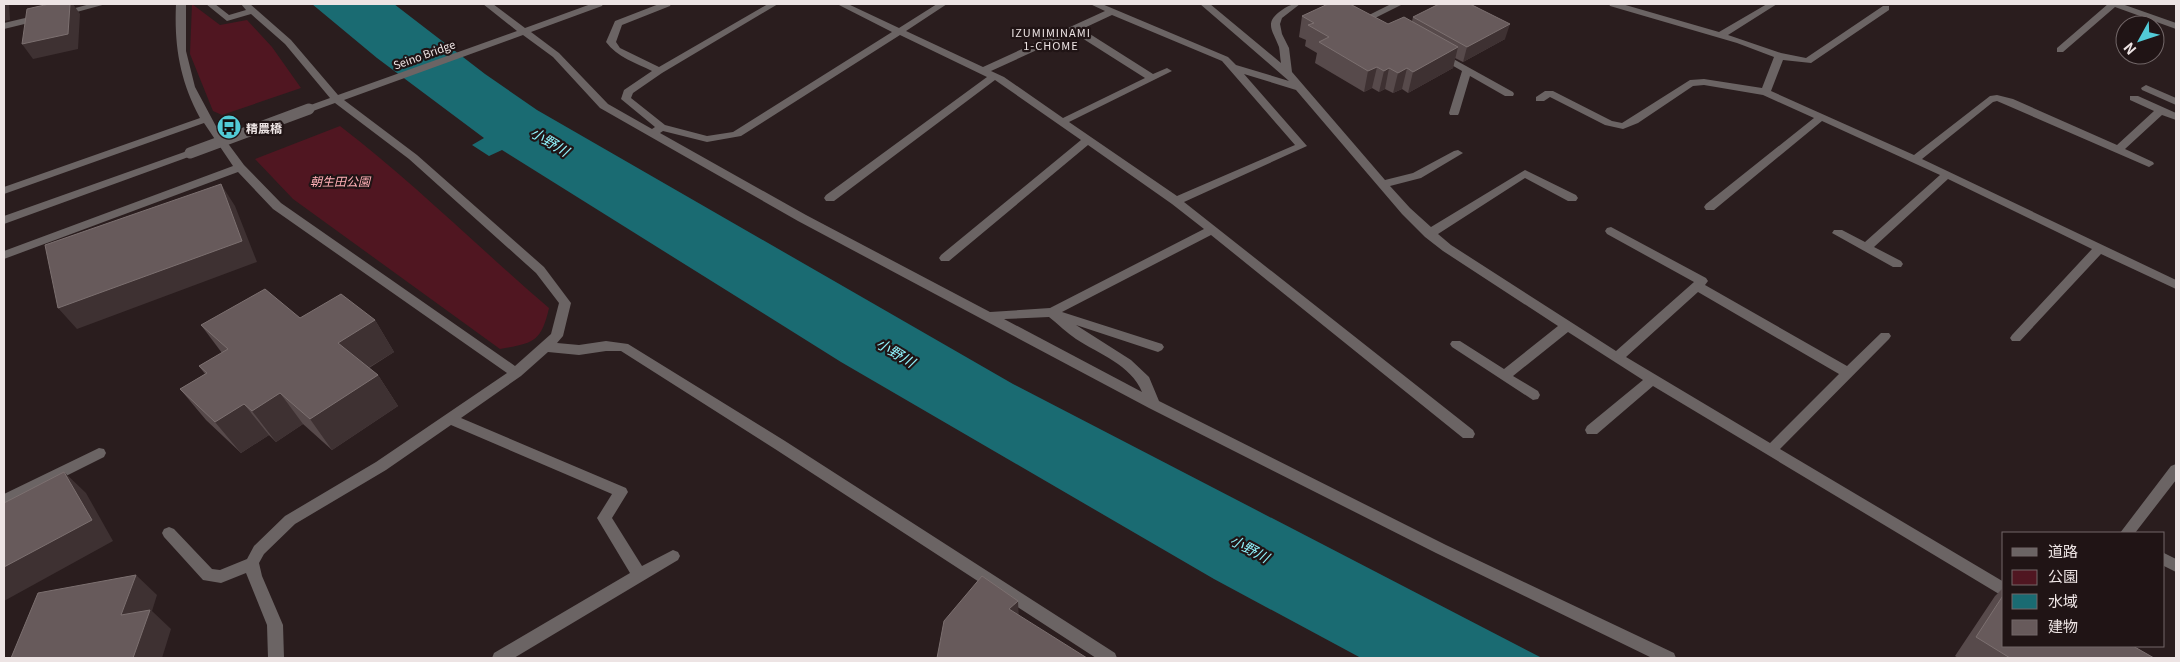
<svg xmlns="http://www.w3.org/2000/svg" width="2180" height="662" font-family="Georgia,'Noto Sans JP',serif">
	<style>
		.green { fill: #501621 }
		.water { fill: #1a6b72 }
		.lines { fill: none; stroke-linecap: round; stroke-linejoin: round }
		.minor { fill: #6b6464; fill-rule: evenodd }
		.minor-bridge { stroke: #6b6464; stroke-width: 11 }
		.wall { fill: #574a4b }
		.shaded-wall { fill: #3e3132 }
		.building { fill: #675a5b; stroke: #7c7070 }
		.labels { text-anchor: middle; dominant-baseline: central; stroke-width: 4.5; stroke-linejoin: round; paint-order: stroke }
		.far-neighbourhood-label { font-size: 11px; letter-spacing: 1px; fill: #ede4e4; stroke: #201415 }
		.far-street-label { font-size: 11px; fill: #ede4e4; stroke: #201415 }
		.poi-label { font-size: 12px; font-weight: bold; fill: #ede4e4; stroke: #201415; text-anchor: start }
		.park-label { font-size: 12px; font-style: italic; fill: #ffb0b7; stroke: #201415 }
		.water-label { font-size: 14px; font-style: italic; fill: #90f2fb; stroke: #201415 }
	</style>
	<rect width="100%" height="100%" fill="#2a1d1e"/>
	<path class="green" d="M192 4 220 25 247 20 272 47 301 88 222 115 213 111 190 54Z
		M340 126C413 182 479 248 549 308 541 343 533 343 500 349L293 199 255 159Z"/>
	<path class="water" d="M312 4H394L485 74 537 110 1013 384 1542 658H1361L1214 579 841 362 502 150 489 156 472 145 484 138 377 58Z"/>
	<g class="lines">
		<path class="minor" d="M90 4H106L62 16 57 13Z
			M176 4H186V51L195 87 218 130 244 165 281 203 515 366 551 334 559 303 536 273 409 159 335 103 313 111H305V107L330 98 285 44 251 14 227 21 206 4H215L229 15 246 10 241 4H250L291 40 338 95 517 31 483 4H493L525 28 591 4H603L602 6 531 32 559 53 608 104 652 129 655 127 621 99 624 90 652 71C636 63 617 57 606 42L615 21 659 4H671L670 6 622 25 616 42 620 48 659 67 768 4H778L662 73 633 93 631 98 665 125 707 136 733 132 892 32 837 4H848L899 28 937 4H947L906 31 983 67 1105 11 1090 4H1102L1228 57 1236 65 1289 81 1200 4H1210L1281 63C1280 58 1280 52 1279 47 1273 30 1263 23 1282 10 1289 5 1292 4 1300 4L1282 18 1280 24 1282 34 1289 48 1292 72 1385 180 1413 173 1454 151 1458 150 1463 153 1421 178 1390 186 1410 208 1431 227 1525 170 1576 195 1578 198 1576 201H1568L1525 178 1438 234 1451 245 1616 351 1694 282 1607 234 1605 231 1607 228 1611 227 1706 278 1708 281 1705 285 1847 366 1881 333H1889L1891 336 1889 339 1780 449 2004 582V597L1653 386 1597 434H1587L1585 430 1587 426 1643 380 1568 332 1513 376 1538 391 1540 395 1538 399 1533 400 1452 347 1450 344 1452 341H1460L1504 369 1558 326 1443 251 1425 237 1402 214 1296 90 1244 74 1307 146 1184 202 1473 430 1475 434 1473 438H1463L1211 235 1062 312 1162 344 1164 347 1162 350 1158 352 1076 325 1131 360 1149 377 1159 401 1446 545 1674 653 1676 658H1652L1436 553 1149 408 798 221 600 108 553 57 523 35 344 100 417 155 544 267 571 303 563 336 557 343 579 345 606 341 628 344 785 441 1115 653 1117 658H1096L775 449 621 351H606L579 355 548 352 521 376 461 418 626 488 628 492 612 518 642 566 673 550 678 552 680 556 678 560 514 658H492L494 653 630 573 597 518 612 494 451 425 386 470 295 524 264 554 259 563 262 576 283 625 284 658H268L267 625 246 573 221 583 203 580 164 537 162 533 164 529 169 527 174 529 212 569 220 570 247 559 254 546 285 516 376 462 507 373 273 209 238 172 4 259V251L233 166 204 123 4 194V187L200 118C180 81 174 46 176 4ZM1112 15 1222 61 1295 145 1177 196 1069 122 1172 71 1167 68 1153 74 1082 29ZM1074 33 1145 78 1063 118 1004 77 991 71ZM900 35 987 77 826 195 824 198 826 201H834L995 80 1081 140 941 255 939 258 941 261H949L1088 145 1172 204 1204 229 1050 308 990 312 806 215 660 133 663 131 707 142 741 136ZM1698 292 1839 374 1770 443 1626 357ZM1049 317C1058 324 1067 333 1076 339 1099 354 1131 365 1142 392L1004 319Z
			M1391 4H1403L1375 18H1369L1367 16Z
			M1609 4H1622L1719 32 1767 4H1777L1728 35 1781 53 1806 58 1883 6H1889V10L1811 63 1783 60 1771 91 1914 155 1990 96 1997 95 2013 99 2117 145 2154 111 2130 100V96H2138L2176 113V120L2162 115 2125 149 2153 162 2154 164 2149 167 1997 101 1993 102 1922 159 2176 280V289L2101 254 2020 341H2012L2010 338 2012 335 2092 249 1948 179 1874 247 1901 261 1903 264 1901 267H1893L1832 233 1834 230H1842L1865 242 1940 175 1822 121 1714 210H1706L1704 207 1706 204 1814 118 1763 95 1704 85 1693 86 1638 123 1623 129 1605 125 1550 97 1544 101H1536V97L1545 91H1553L1612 121 1622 123 1690 80 1704 79 1762 88 1774 57 1737 43 1610 6Z
			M2108 4H2122L2176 23V29L2115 7 2063 52H2057V48Z
			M42 14 47 17 45 19 4 29V23Z
			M1439 51 1513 92 1514 94 1513 96H1505L1470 76 1459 113 1458 115H1450L1449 113 1462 71 1436 56V52Z
			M2146 85 2176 98V105L2142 90 2141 88Z
			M190 150 194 151 195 153 194 155 4 224V216Z
			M99 448 104 449 106 453 104 457 4 507V494Z
			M2176 464V480L2135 533H2120L2171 466Z
			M2164 553 2176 559V572L2164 566Z"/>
		<path class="minor-bridge" d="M190 153 309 109"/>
	</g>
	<path class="wall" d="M1302 16 1388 24 1412 21 1413 17 1505 39 1463 62 1455 58 1453 68 1408 93 1402 89 1393 93 1385 89 1379 92 1372 88 1364 92 1315 63 1317 53 1305 46 1306 40 1299 37Z
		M375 320 394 352 369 368 378 375 398 406 332 450 303 424 276 442 269 435 241 453 206 420 180 389 205 374 199 366 222 353 201 325Z
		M2004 587V646L2154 658H1958L1955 656 1995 596Z"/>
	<path class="shaded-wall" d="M4 4H9L10 20 4 21Z
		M70 4H73L80 14 78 49 33 59 22 44Z
		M1510 24 1505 39 1463 62 1467 47Z
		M1458 47 1453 68 1408 93 1413 72Z
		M1377 67 1372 88 1364 92 1368 71Z
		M1389 68 1385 89 1379 92 1384 71Z
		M1407 68 1402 89 1393 93 1398 73Z
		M221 184 235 206 257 262 77 329 58 308Z
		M375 320 394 352 358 374 338 343Z
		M378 375 398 406 332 450 310 419Z
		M280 393 303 424 276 442 252 411Z
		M244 404 269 435 241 453 215 422Z
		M64 472 86 493 113 541 4 601V567Z
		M136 575 157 595 152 611 171 629 162 658H133L121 615Z
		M1018 601 1019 621 1009 609Z"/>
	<path class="building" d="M49 4H70L68 34 22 44 27 9Z
		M1328 4H1350L1388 24 1404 17 1458 47 1413 72 1407 68 1398 73 1389 68 1384 71 1377 67 1368 71 1319 42 1329 37 1308 25 1314 23 1302 16Z
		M1439 4H1470L1510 24 1467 47 1413 17Z
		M221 184 242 241 58 308 45 245Z
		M265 289 300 318 341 294 375 320 338 343 378 375 310 419 280 393 252 411 244 404 215 422 180 389 207 373 199 366 228 349 201 325Z
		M64 472 92 520 4 567V503Z
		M136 575 121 615 150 610 133 658H11L38 593Z
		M982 576 1018 601 1009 609 1087 658H937L944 621Z
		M2004 594V646H2133L2154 658H2010L1976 637Z"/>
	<defs>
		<symbol id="bus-disc" viewBox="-11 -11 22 22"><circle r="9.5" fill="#52cbd7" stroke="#201415"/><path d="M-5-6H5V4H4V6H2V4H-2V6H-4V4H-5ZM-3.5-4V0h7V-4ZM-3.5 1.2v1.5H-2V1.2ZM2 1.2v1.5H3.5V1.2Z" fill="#111"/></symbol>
	</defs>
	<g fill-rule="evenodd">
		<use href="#bus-disc" x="215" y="113" width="28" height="28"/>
	</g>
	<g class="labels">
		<g class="far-neighbourhood-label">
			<text x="1051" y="32">IZUMIMINAMI<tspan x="1051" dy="13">1-CHOME</tspan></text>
		</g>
		<g class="far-street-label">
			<text transform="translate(424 54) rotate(-20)">Seino Bridge</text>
		</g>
		<g class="poi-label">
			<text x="246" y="127">精農橋</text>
		</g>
		<g class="park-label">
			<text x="340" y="180">朝生田公園</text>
		</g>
		<g class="water-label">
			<text transform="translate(550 141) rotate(31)">小野川</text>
			<text transform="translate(896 352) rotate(31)">小野川</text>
			<text transform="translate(1250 548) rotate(28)">小野川</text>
		</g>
	</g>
	<rect width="2180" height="662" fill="none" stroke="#ede4e4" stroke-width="10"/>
	<rect x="2002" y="532" width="162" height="115" fill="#201415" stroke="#726768"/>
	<rect x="2012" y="548" width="25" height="8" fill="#6b6464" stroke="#726768"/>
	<text x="2048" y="557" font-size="15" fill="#ede4e4">道路</text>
	<rect x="2012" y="570" width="25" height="15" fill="#501621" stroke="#726768"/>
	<text x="2048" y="582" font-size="15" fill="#ede4e4">公園</text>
	<rect x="2012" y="594" width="25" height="15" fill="#1a6b72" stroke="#726768"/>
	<text x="2048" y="607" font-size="15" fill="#ede4e4">水域</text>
	<rect x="2012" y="620" width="25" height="15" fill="#675a5b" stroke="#726768"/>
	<text x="2048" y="632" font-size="15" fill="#ede4e4">建物</text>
	<g transform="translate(2140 40) rotate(230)"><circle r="24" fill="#201415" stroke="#726768"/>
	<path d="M0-4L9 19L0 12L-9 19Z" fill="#52cbd7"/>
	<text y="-8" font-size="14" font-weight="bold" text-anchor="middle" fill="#ede4e4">N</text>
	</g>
</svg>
